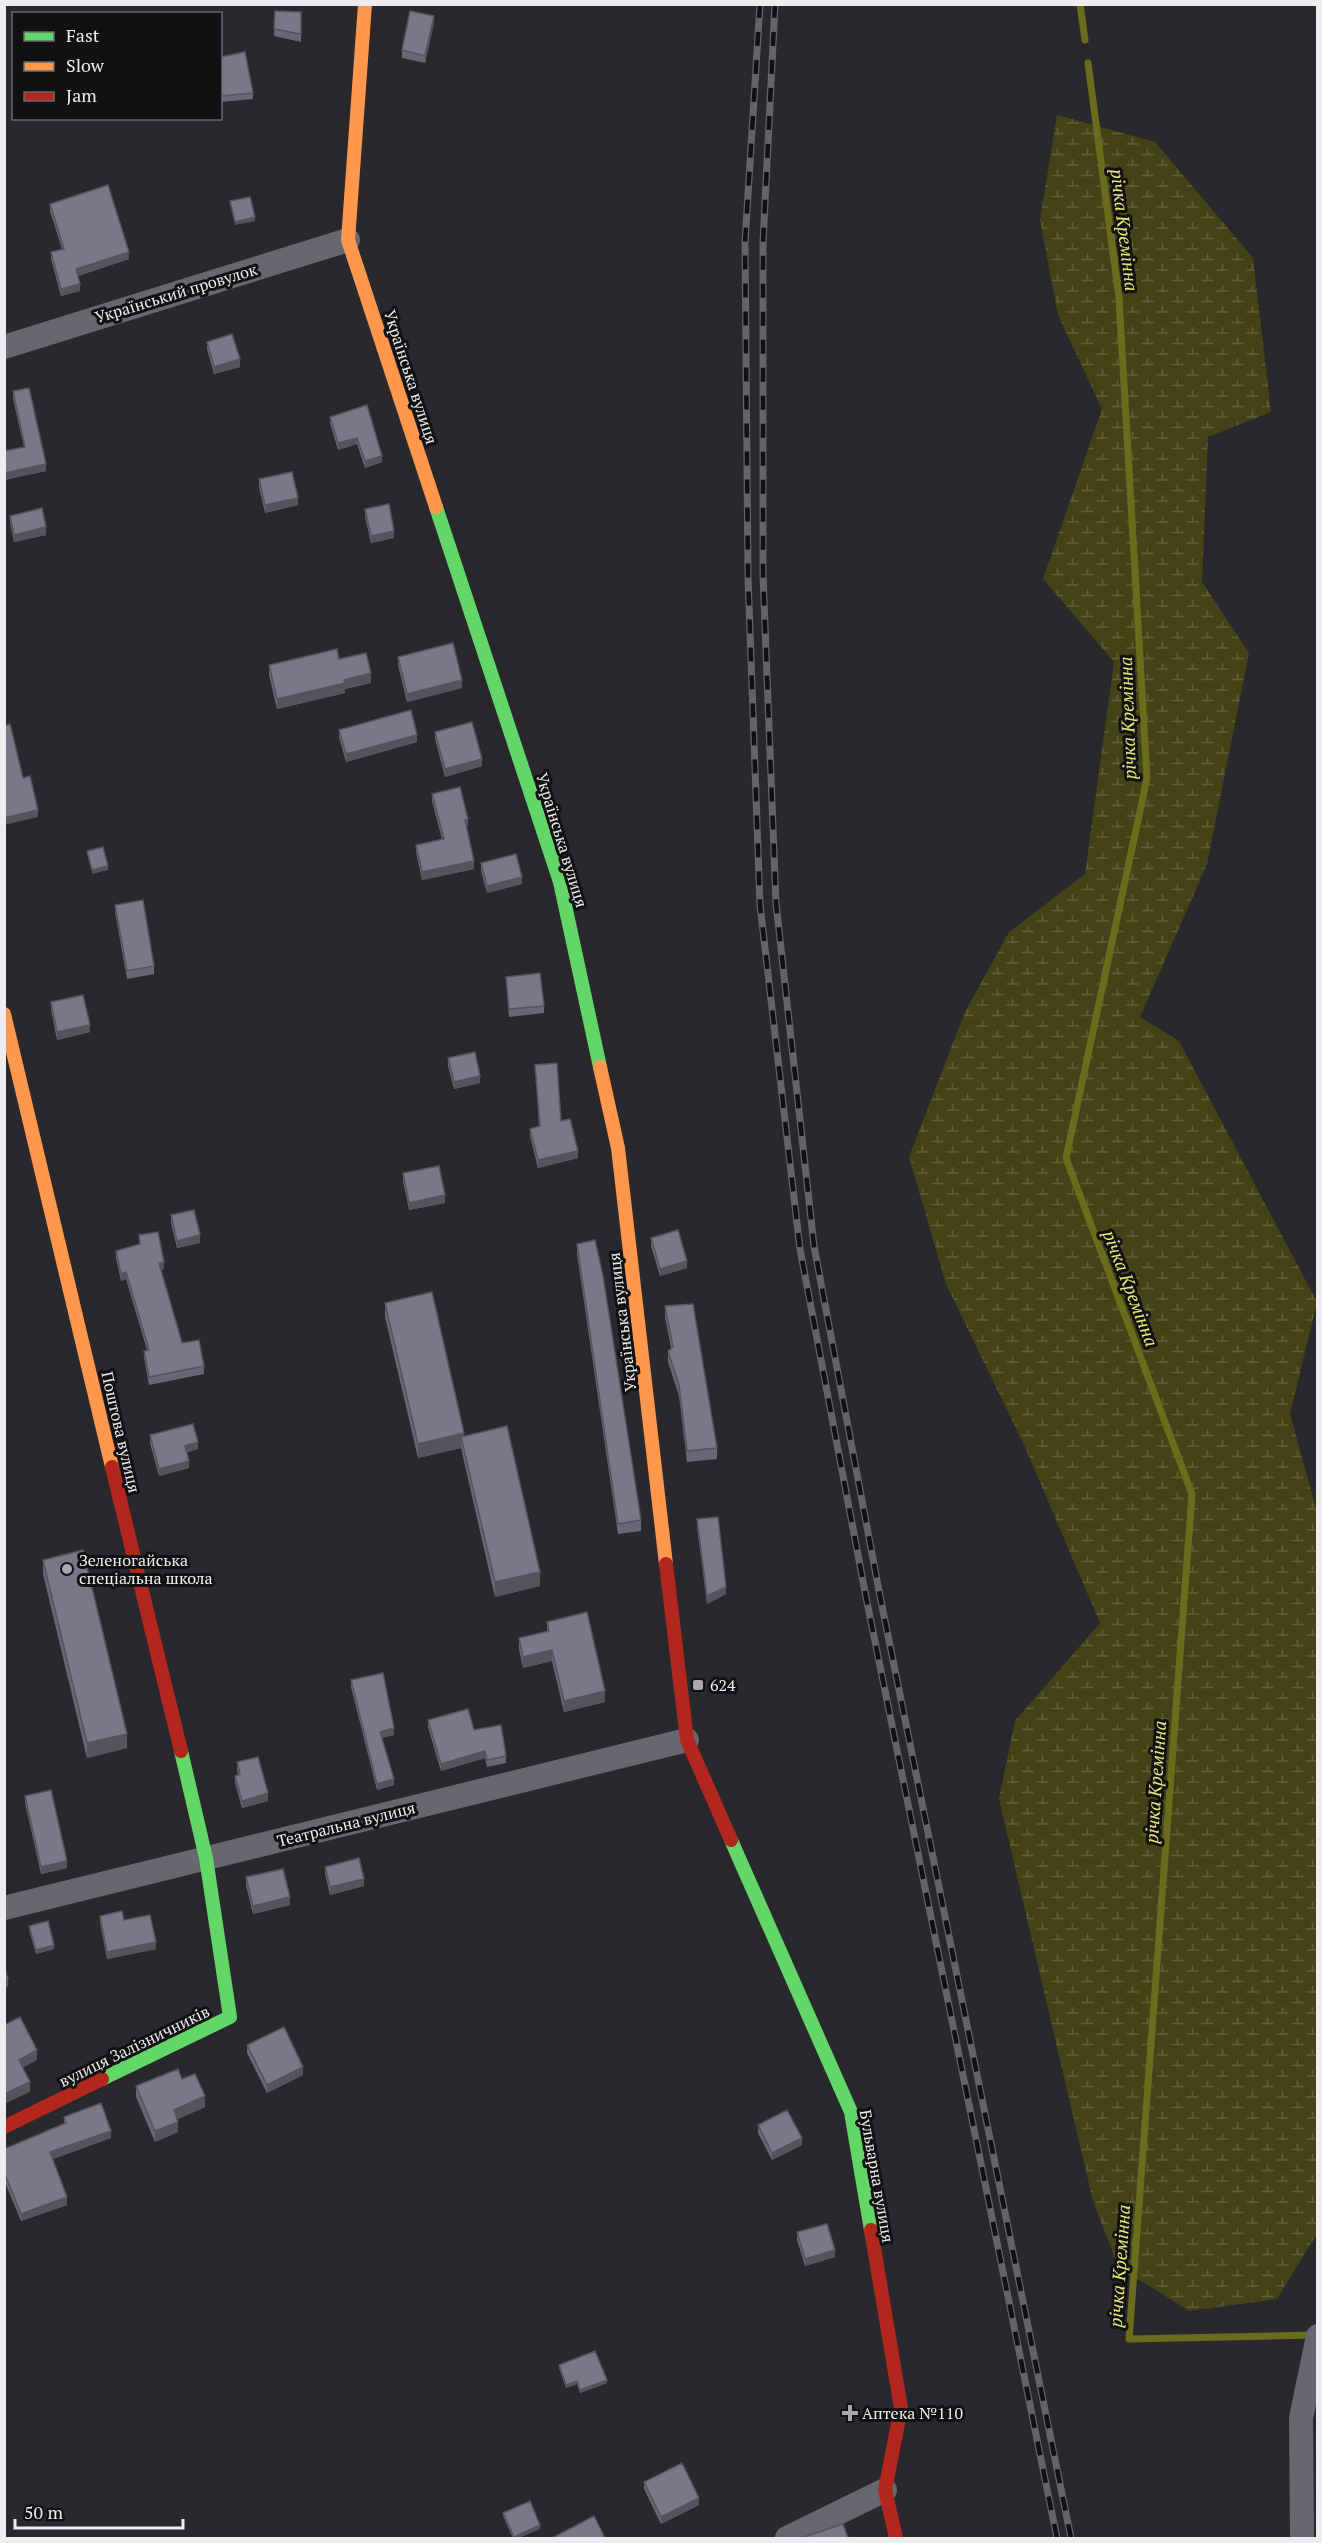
<svg xmlns="http://www.w3.org/2000/svg" width="1322" height="2543" font-family="'PT Serif',serif">
	<style>
		.wetland { fill: url(#wetland-marsh) }
		.lines { fill: none; stroke-linecap: round; stroke-linejoin: round }
		.stream { stroke: #6b6b1d; stroke-width: 7 }
		.street { stroke: #67676f; stroke-width: 24 }
		.fast { stroke: #63d668; stroke-width: 14 }
		.slow { stroke: #ff974d; stroke-width: 14 }
		.jam { stroke: #b3261e; stroke-width: 14 }
		.rail-casing { stroke: #646468; stroke-width: 7 }
		.rail { stroke: #111114; stroke-width: 4.5; stroke-dasharray: 14; stroke-linecap: butt }
		.wall { fill: #676775 }
		.shaded-wall { fill: #54545f }
		.building { fill: #787888; stroke: #54545f; stroke-width: 1.5 }
		.poi-dot { fill: #a8a8ac; stroke: #111114; stroke-width: 2 }
		.labels { text-anchor: middle; dominant-baseline: central; stroke-width: 6; stroke-linejoin: round; paint-order: stroke }
		.street-label { font-size: 16px; fill: #ededf0; stroke: #111114 }
		.poi-label { font-size: 16px; fill: #ededf0; stroke: #111114; text-anchor: start }
		.water-label { font-size: 18px; font-style: italic; fill: #e9e97a; stroke: #111114 }
	</style>
	<defs>
		<pattern id="wetland-marsh" width="20" height="14" patternUnits="userSpaceOnUse" patternTransform="scale(1.5)"><rect width="20" height="14" fill="#444317"/><path d="M1 5h8M5 5V1M11 12h8M15 12V8" fill="none" stroke="#5f5e39"/></pattern>
	</defs>
	<rect width="100%" height="100%" fill="#29292d"/>
	<path class="wetland" d="M1057 115 1155 142 1253 258 1271 412 1208 437 1202 582 1249 653 1207 864 1140 1017 1179 1041 1317 1302 1290 1414 1318 1515V2232L1277 2299 1189 2311 1143 2282 1120 2271 1093 2201 999 1799 1015 1721 1100 1623 1025 1447 946 1284 909 1157 965 1012 1009 932 1085 874 1114 662 1043 579 1102 409 1058 315 1040 220Z"/>
	<g class="lines">
		<path class="stream" d="M1080 4 1085 40
			M1088 63 1119 298 1147 778 1066 1158 1192 1494 1129 2339 1315 2335"/>
		<path class="street" d="M4 347 348 240
			M4 1908 687 1740
			M787 2538 885 2490
			M1302 2538 1301 2418 1318 2336"/>
		<path class="fast" d="M436 507 560 882 600 1067
			M731 1840 851 2112 871 2230
			M102 2079 230 2017 206 1858 181 1751"/>
		<path class="slow" d="M365 4 348 240 436 507
			M4 1014 112 1467
			M600 1067 618 1148 666 1564"/>
		<path class="jam" d="M112 1467 181 1751
			M666 1564 687 1740 731 1840
			M4 2127 102 2079
			M871 2230 901 2408 885 2490 896 2538"/>
		<defs>
			<path id="rail" d="M760 4 745 242 748 576 760 905 800 1249 866 1597 1057 2538
				M775 4 763 243V575L776 903 814 1246 880 1596 1071 2538"/>
		</defs>
		<use href="#rail" class="rail-casing"/>
		<use href="#rail" class="rail"/>
	</g>
	<path class="wall" d="M275 11 301 12V42L274 36Z
		M434 23 425 63 402 58V50Z
		M220 57 253 93V99L220 102Z
		M50 204 129 259 78 276 80 291 61 296 51 259V252L62 249 50 211Z
		M207 342 240 367 214 374 207 349Z
		M13 391 46 471 4 480V451L24 447 13 399Z
		M367 405 382 462 365 468 357 444 338 450 330 423V417Z
		M259 479 298 505 265 513 259 487Z
		M365 509 394 538 371 543 365 517Z
		M10 516 46 535 14 542 10 523Z
		M398 657 462 688 407 702 398 665Z
		M339 659 371 683 345 689V693L277 709 269 675V665Z
		M339 730 417 742 346 762 339 737Z
		M435 732 482 766 445 777 435 739Z
		M432 794 468 826 466 827 474 869 422 880 416 852V845L442 839 432 801Z
		M481 863 522 884 487 893 481 871Z
		M115 905 154 966V974L127 979 115 912Z
		M506 977 544 1006V1013L509 1017Z
		M51 1002 90 1032 57 1040 51 1010Z
		M448 1058 480 1083 454 1089 448 1066Z
		M535 1065 578 1158 538 1168 530 1136V1129L539 1126Z
		M403 1173 445 1203 409 1210 403 1181Z
		M171 1215 200 1243 177 1248 171 1223Z
		M139 1235 164 1269 161 1270 182 1343 204 1366V1374L149 1385 144 1358V1351L147 1350 126 1279 121 1281 116 1258V1251L139 1245Z
		M651 1238 687 1268 660 1276 651 1246Z
		M577 1244 641 1520V1531L618 1534 577 1254Z
		M385 1303 464 1436 540 1586 495 1597 461 1448 418 1458 385 1317Z
		M665 1306 717 1448V1459L687 1462 679 1396 668 1362V1351L671 1348 665 1317Z
		M150 1435 198 1449 187 1452 189 1468 159 1476 150 1443Z
		M697 1519 726 1594 707 1604 697 1527Z
		M43 1560 127 1748 87 1758 43 1574Z
		M547 1622 605 1702 564 1712 552 1661 523 1668 519 1649V1638L547 1631Z
		M351 1680 394 1735 382 1738 394 1785 377 1790 351 1687Z
		M428 1720 474 1730 506 1756V1763L487 1767 485 1758 441 1771 428 1727Z
		M237 1762 268 1801 242 1808 235 1783V1776L238 1775 237 1770Z
		M25 1796 67 1868 41 1874 25 1803Z
		M325 1867 364 1886 330 1895 325 1874Z
		M246 1877 290 1905 253 1914 246 1885Z
		M100 1916 156 1949 107 1959 100 1923Z
		M29 1926 54 1949 36 1954 29 1930Z
		M247 2045 303 2075 267 2093 247 2053Z
		M182 2079 205 2107 177 2119 178 2132 155 2142 136 2097V2086Z
		M64 2117 111 2138 53 2159 67 2205 21 2221 4 2180V2149L64 2124Z
		M758 2125 802 2145 772 2160 758 2133Z
		M797 2232 835 2257 805 2266 797 2240Z
		M559 2365 607 2383 580 2393 577 2384 566 2388 559 2368Z
		M644 2482 699 2505 661 2524 644 2489Z
		M503 2513 540 2529 518 2538H513L503 2516Z"/>
	<path class="shaded-wall" d="M434 16V23L425 63V56Z
		M255 217V221L235 225V222Z
		M129 252V259L76 276V269Z
		M80 284V291L61 296V289Z
		M240 359V367L214 374V367Z
		M357 438V444L338 450V443Z
		M382 456V462L365 468V461Z
		M46 464V471L4 480V473Z
		M298 498V505L265 513V505Z
		M46 527V535L14 542V535Z
		M394 531V538L371 543V536Z
		M371 673V683L345 689V693L277 709V699L344 680Z
		M462 680V688L407 702V694Z
		M417 735V742L346 762V754Z
		M482 759V766L445 777V769Z
		M38 810V817L4 825V818Z
		M468 819V826L465 827V820Z
		M474 861V869L422 880V872Z
		M108 866V870L92 874V870Z
		M522 877V884L487 893V886Z
		M90 1025V1032L57 1040V1032Z
		M480 1076V1083L454 1089V1082Z
		M578 1151V1158L538 1168V1160Z
		M445 1195V1203L409 1210V1203Z
		M200 1235V1243L177 1248V1241Z
		M687 1261V1268L660 1276V1269Z
		M164 1262V1269L159 1271V1263Z
		M126 1272V1279L121 1281V1274Z
		M464 1433V1447L461 1437V1448L418 1458V1444Z
		M198 1442V1449L185 1453V1446Z
		M189 1461V1468L159 1476V1469Z
		M540 1572V1586L495 1597V1582Z
		M726 1587V1594L707 1604V1596Z
		M552 1650V1661L523 1668V1657Z
		M605 1691V1702L564 1712V1701Z
		M394 1728V1735L380 1738V1732Z
		M127 1734V1748L87 1758V1743Z
		M485 1751V1758L441 1771V1764Z
		M394 1779V1785L377 1790V1784Z
		M268 1793V1801L242 1808V1801Z
		M67 1861V1868L41 1874V1867Z
		M364 1879V1886L330 1895V1887Z
		M290 1897V1905L253 1914V1906Z
		M156 1942V1949L107 1959V1952Z
		M54 1945V1949L36 1954V1950Z
		M8 1979V1987L4 1988V1980Z
		M37 2050V2060L19 2070V2060Z
		M303 2067V2075L267 2093V2085Z
		M30 2082V2092L4 2104V2094Z
		M205 2096V2107L174 2121V2110Z
		M178 2122V2132L155 2142V2131Z
		M111 2131V2138L50 2160V2152Z
		M802 2138V2145L772 2160V2153Z
		M67 2197V2205L21 2221V2214Z
		M835 2250V2257L805 2266V2259Z
		M607 2380V2383L580 2393V2390Z
		M577 2381V2384L566 2388V2385Z
		M699 2498V2505L661 2524V2517Z
		M540 2525V2529L518 2538H514V2537Z"/>
	<path class="building" d="M275 11 301 12V34L274 29Z
		M410 11 434 16 425 56 402 50Z
		M245 52 253 93 220 96V57Z
		M108 185 129 252 76 269 80 284 61 289 51 252 64 249 50 204Z
		M250 197 255 217 235 222 230 201Z
		M232 334 240 359 214 367 207 342Z
		M29 388 46 464 4 473V451L25 447 13 391Z
		M367 405 382 456 365 461 357 438 338 443 330 417Z
		M292 472 298 498 265 505 259 479Z
		M389 504 394 531 371 536 365 509Z
		M42 508 46 527 14 535 10 516Z
		M453 643 462 680 407 694 398 657Z
		M337 649 339 659 366 653 371 673 344 680 345 683 277 699 269 665Z
		M411 710 417 735 346 754 339 730Z
		M472 722 482 759 445 769 435 732Z
		M10 724 23 778 30 776 38 810 4 818V726Z
		M460 787 468 819 465 820 474 861 422 872 416 845 444 839 432 794Z
		M103 847 108 866 92 870 87 851Z
		M516 854 522 877 487 886 481 863Z
		M143 900 154 966 127 971 115 905Z
		M540 973 544 1006 509 1009 506 977Z
		M83 995 90 1025 57 1032 51 1002Z
		M475 1052 480 1076 454 1082 448 1058Z
		M557 1063 561 1121 570 1119 578 1151 538 1160 530 1129 540 1126 535 1065Z
		M439 1166 445 1195 409 1203 403 1173Z
		M194 1210 200 1235 177 1241 171 1215Z
		M678 1230 687 1261 660 1269 651 1238Z
		M158 1232 164 1262 159 1263 182 1343 199 1340 204 1366 149 1377 144 1351 149 1350 126 1272 121 1274 116 1251 140 1244 139 1235Z
		M595 1240 603 1276 641 1520 618 1524 577 1244Z
		M432 1292 464 1433 418 1444 385 1303Z
		M693 1304 717 1448 687 1451 679 1385 668 1351 673 1347 665 1306Z
		M193 1424 198 1442 185 1446 189 1461 159 1469 150 1435Z
		M507 1426 540 1572 495 1582 461 1437Z
		M718 1517 726 1587 707 1596 697 1519Z
		M83 1550 127 1734 87 1743 43 1560Z
		M587 1612 605 1691 564 1701 552 1650 523 1657 519 1638 549 1631 547 1622Z
		M383 1673 394 1728 380 1732 394 1779 377 1784 351 1680Z
		M468 1709 474 1730 501 1725 506 1756 487 1760 485 1751 441 1764 428 1720Z
		M258 1757 268 1793 242 1801 235 1776 240 1774 237 1762Z
		M51 1790 67 1861 41 1867 25 1796Z
		M359 1858 364 1879 330 1887 325 1867Z
		M283 1869 290 1897 253 1906 246 1877Z
		M122 1911 124 1920 150 1915 156 1942 107 1952 100 1916Z
		M48 1921 54 1945 36 1950 29 1926Z
		M4 1966 8 1979 4 1980Z
		M20 2017 37 2050 19 2060 30 2082 4 2094V2025Z
		M284 2027 303 2067 267 2085 247 2045Z
		M178 2069 182 2079 195 2074 205 2096 174 2110 178 2122 155 2131 136 2086Z
		M101 2103 111 2131 50 2152 67 2197 21 2214 4 2172V2149L66 2123 64 2117Z
		M787 2110 802 2138 772 2153 758 2125Z
		M827 2224 835 2250 805 2259 797 2232Z
		M595 2351 607 2380 580 2390 577 2381 566 2385 559 2365Z
		M682 2463 699 2498 661 2517 644 2482Z
		M530 2501 540 2525 514 2537 503 2513Z
		M594 2516 605 2538H552Z
		M843 2524 848 2538H801Z"/>
	<g class="poi-dot">
		<circle cx="67" cy="1569" r="6"/>
		<rect x="692" y="1679" width="12" height="12" rx="3"/>
		<path d="M847 2404h6v6h6v6h-6v6h-6v-6h-6v-6h6z"/>
	</g>
	<g class="labels">
		<g class="street-label">
			<text transform="translate(176 293) rotate(-17)">Український провулок</text>
			<text transform="translate(411 377) rotate(72)">Українська вулиця</text>
			<text transform="translate(562 840) rotate(73)">Українська вулиця</text>
			<text transform="translate(622 1322) rotate(-97)">Українська вулиця</text>
			<text transform="translate(121 1432) rotate(77)">Поштова вулиця</text>
			<text transform="translate(346 1824) rotate(-14)">Театральна вулиця</text>
			<text transform="translate(134 2046) rotate(-26)">вулиця Залізничників</text>
			<text transform="translate(877 2176) rotate(80)">Бульварна вулиця</text>
		</g>
		<g class="poi-label">
			<text x="79" y="1560">Зеленогайська<tspan x="79" dy="18">спеціальна школа</tspan></text>
			<text x="710" y="1685">624</text>
			<text x="862" y="2413">Аптека №110</text>
		</g>
		<g class="water-label">
			<text transform="translate(1125 230) rotate(83)">річка Кремінна</text>
			<text transform="translate(1127 718) rotate(-92)">річка Кремінна</text>
			<text transform="translate(1131 1288) rotate(69)">річка Кремінна</text>
			<text transform="translate(1155 1782) rotate(-86)">річка Кремінна</text>
			<text transform="translate(1119 2266) rotate(-86)">річка Кремінна</text>
		</g>
	</g>
	<rect width="1322" height="2543" fill="none" stroke="#ededf0" stroke-width="12"/>
	<rect x="12" y="12" width="210" height="108" fill="#111114" stroke="#69696c" stroke-width="1.5"/>
	<rect x="24" y="32" width="30" height="9" fill="#63d668" stroke="#69696c" stroke-width="1.5"/>
	<text x="66" y="42" font-size="18" fill="#ededf0">Fast</text>
	<rect x="24" y="62" width="30" height="9" fill="#ff974d" stroke="#69696c" stroke-width="1.5"/>
	<text x="66" y="72" font-size="18" fill="#ededf0">Slow</text>
	<rect x="24" y="92" width="30" height="9" fill="#b3261e" stroke="#69696c" stroke-width="1.5"/>
	<text x="66" y="102" font-size="18" fill="#ededf0">Jam</text>
	<path d="M15 2519v9h168v-9" fill="none" stroke="#ededf0" stroke-width="3"/>
	<text x="24" y="2519" font-size="18" fill="#ededf0" stroke="#111114" stroke-width="4.5" paint-order="stroke">50 m</text>
</svg>
